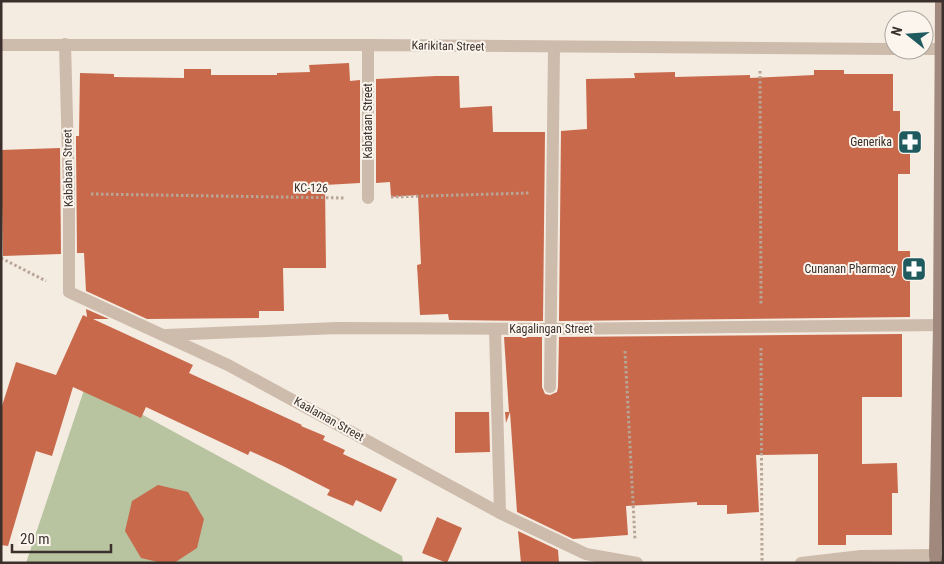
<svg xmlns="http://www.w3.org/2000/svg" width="944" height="564" font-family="'Roboto Condensed',sans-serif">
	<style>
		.green { fill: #b8c4a0 }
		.building { fill: #c8694b }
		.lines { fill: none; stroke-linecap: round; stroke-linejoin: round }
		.path { stroke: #b9a596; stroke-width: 3; stroke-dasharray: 2.5 2.5; stroke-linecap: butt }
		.lane { stroke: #cdbbac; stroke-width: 12 }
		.street { stroke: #cdbbac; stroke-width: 12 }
		.secondary { stroke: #a18a7d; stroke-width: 12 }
		.labels { text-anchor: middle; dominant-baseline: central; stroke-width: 4; stroke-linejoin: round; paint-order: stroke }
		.street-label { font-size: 12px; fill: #3b302b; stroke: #fbf5ee }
		.poi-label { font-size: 12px; fill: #3b302b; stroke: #fbf5ee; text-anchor: end }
	</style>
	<rect width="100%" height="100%" fill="#f4ebe1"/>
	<path class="green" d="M86 384 402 556 403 563H26Z"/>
	<path class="building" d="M349 63 350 81 360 80V183L325 185 326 268H283L284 311H259V318L147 319 86 291 84 253H77L76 148V136H79L80 73 114 74V77L184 78V69H211V75H277V73L310 72 309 65Z
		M814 70H844V74H893V111H900V137H910V174H898V251H910V317L559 321 561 131 587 129 586 79 635 78 634 73 675 72V77L750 75V78L814 75Z
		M436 76H459L460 108 492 106 493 132H545L543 321 449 320 448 314 420 315 417 265 421 264 418 195 391 197 390 182 376 183V79Z
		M60 148 61 254 3 256 1 150Z
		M86 309 109 319H93L193 365 189 373 302 425 301 426 325 436 323 440 345 450 343 454 397 479 381 512 356 500 353 506 327 495 330 490 283 466 250 451 248 455 146 407 141 418 73 387 52 456 36 451 8 546 1 545V409L16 362 56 375 83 315 87 317Z
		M902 334V397H862V464L897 463 898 493H892V535H846V545H818V454L756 455 759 512 727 514V505H697V502L626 506 628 535 573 539 517 512 510 412 506 423 505 412H509L504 337H542V387L545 394 550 395 557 392 558 387 559 337Z
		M455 412H489L490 452 455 453Z
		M158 485 188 492 204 519 197 548 174 563H162L141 558 125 531 132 501Z
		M437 517 462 528 447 563 422 553Z
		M518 531 558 550 559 563H521Z"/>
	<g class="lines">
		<path class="path" d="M760 71 761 305
			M91 194 345 198
			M391 197 529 193
			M1 258 46 281
			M761 348 762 563
			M625 351 635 540"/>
		<path class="lane" d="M495 329 500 513
			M550 387 554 47"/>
		<path class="street" d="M65 44 69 194V292L228 365 500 513 586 554 637 563
			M1 45H368L894 49
			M368 45V198
			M924 49H940
			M166 335 337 328 550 329 943 325
			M801 563 861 556 935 555"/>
		<path class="secondary" d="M936 563 935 555 939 325 941 1"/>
	</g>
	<defs>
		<symbol id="pharmacy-square" viewBox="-11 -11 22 22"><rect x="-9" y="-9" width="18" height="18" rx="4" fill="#1f5a5e" stroke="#fbf5ee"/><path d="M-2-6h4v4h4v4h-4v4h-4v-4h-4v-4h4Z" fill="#fff"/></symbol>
	</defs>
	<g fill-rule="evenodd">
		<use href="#pharmacy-square" x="896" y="128" width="28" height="28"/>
		<use href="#pharmacy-square" x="900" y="255" width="28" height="28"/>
	</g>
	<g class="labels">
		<g class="street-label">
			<text transform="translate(448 46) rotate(1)">Karikitan Street</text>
			<text transform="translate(368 121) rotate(-90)">Kabataan Street</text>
			<text transform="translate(68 168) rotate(-91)">Kababaan Street</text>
			<text transform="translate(311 188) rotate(1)">KC-126</text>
			<text x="551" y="329">Kagalingan Street</text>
			<text transform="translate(329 419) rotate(29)">Kaalaman Street</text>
		</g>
		<g class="poi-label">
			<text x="892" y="142">Generika</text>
			<text x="896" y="269">Cunanan Pharmacy</text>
		</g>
	</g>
	<rect width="944" height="564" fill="none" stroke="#3b302b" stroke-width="5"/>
	<g transform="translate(909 35) rotate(287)"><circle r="24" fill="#fbf5ee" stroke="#aea6a0"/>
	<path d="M0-4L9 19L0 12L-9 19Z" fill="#1f5a5e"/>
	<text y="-8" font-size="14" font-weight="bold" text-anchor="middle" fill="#3b302b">N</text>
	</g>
	<path d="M12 544v8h99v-8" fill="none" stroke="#3b302b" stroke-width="2.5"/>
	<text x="20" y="544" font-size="15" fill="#3b302b" stroke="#fbf5ee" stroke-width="4" paint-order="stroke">20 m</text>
</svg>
